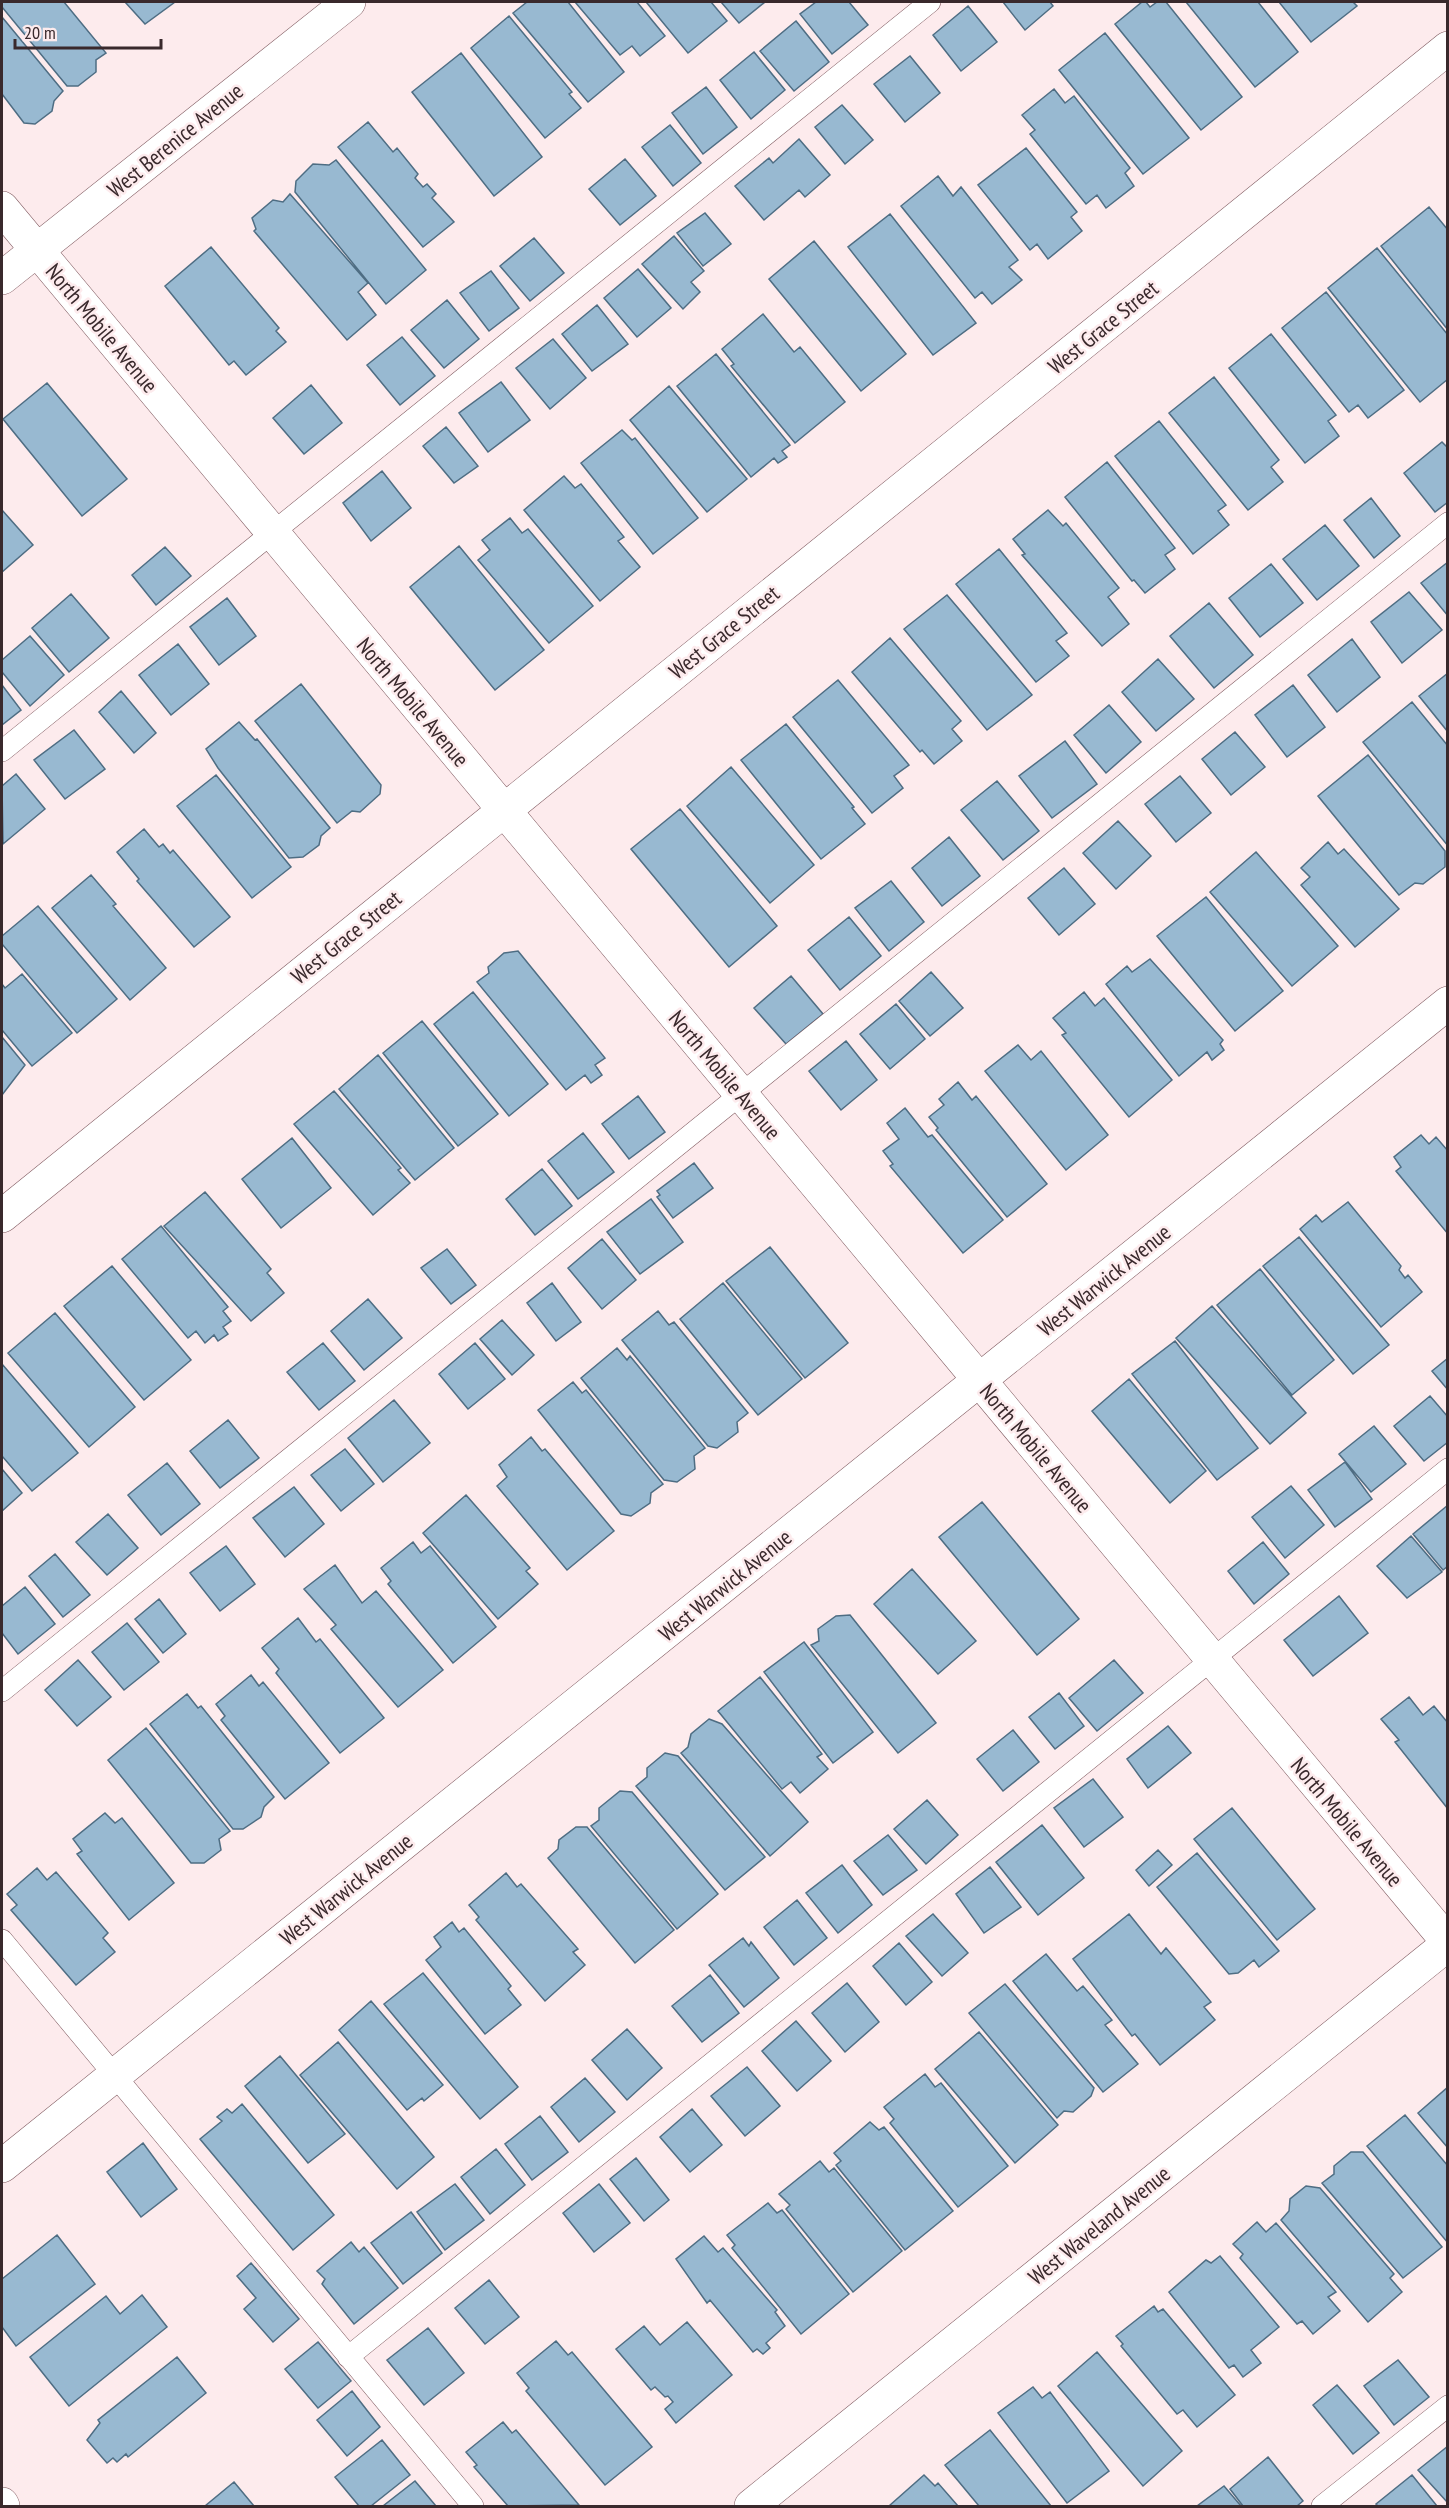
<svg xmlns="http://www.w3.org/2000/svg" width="1449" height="2508" font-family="'PT Sans Narrow',sans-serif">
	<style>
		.building { fill: #98b9d1; stroke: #4e6d83; stroke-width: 1.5 }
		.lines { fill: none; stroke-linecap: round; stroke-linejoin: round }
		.lane-casing { stroke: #805b61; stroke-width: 22 }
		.street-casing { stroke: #805b61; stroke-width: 34 }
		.secondary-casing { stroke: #805b61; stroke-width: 34 }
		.lane { stroke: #fff; stroke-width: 21 }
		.street { stroke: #fff; stroke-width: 33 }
		.secondary { stroke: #fff; stroke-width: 33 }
		.labels { text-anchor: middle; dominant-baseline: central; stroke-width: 5; stroke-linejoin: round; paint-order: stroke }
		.street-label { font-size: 22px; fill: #39292c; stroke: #fdebed }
	</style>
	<rect width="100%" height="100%" fill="#fdebed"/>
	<path class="building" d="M2 2H64L106 53 96 60V72L78 86H67L2 7Z
		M125 2H175L145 24Z
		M527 2H568L624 72 588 102 513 13Z
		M575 2H637L665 36 640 56 632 46 620 55Z
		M646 2H711L727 21 688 53Z
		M721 2H765L739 23Z
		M816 2H849L868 25 832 54 800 14Z
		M1003 2H1050L1053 6 1025 30Z
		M1142 2H1146L1150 7 1157 2H1166L1242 97 1201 130 1115 24Z
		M1186 2H1258L1298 52 1255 87Z
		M1279 2H1353L1357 6 1311 42Z
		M968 6 997 42 961 71 933 35Z
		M509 16 572 92 569 94 581 108 545 138 471 48Z
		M2 17 63 91 54 101 52 111 35 124 24 123 2 94Z
		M796 21 829 62 794 91 760 51Z
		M1105 33 1189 138 1143 174 1059 70Z
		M754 52 785 90 751 119 720 80Z
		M461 53 542 157 494 196 412 92Z
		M910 56 940 93 905 122 874 84Z
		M706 87 737 127 703 154 672 113Z
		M1054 89 1065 103 1074 96 1130 168 1125 173 1134 186 1106 208 1097 195 1086 204 1030 134 1035 130 1022 115Z
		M842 105 873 140 845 164 815 127Z
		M368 122 393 152 397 148 418 174 415 178 423 187 427 184 436 194 432 198 454 222 423 247 338 147Z
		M670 125 701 163 673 186 642 147Z
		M799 139 830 175 805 197 799 190 764 220 735 186 769 158 773 163Z
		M1026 148 1077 212 1071 217 1082 231 1048 259 1037 244 1030 250 978 185Z
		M625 159 656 196 620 225 589 189Z
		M336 160 426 270 386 304 295 192 296 181 313 164 329 165Z
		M938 176 953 196 961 187 1018 260 1009 267 1022 280 992 304 982 292 975 298 901 206Z
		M290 194 368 283 358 292 376 315 347 340 254 231 256 229 252 218 273 200 283 202Z
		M1429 207 1448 230V330L1381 246Z
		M705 213 731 244 703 266 677 233Z
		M890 214 976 323 933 355 848 247Z
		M674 236 704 271 691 282 700 292 683 309 642 264Z
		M534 238 564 273 530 301 500 266Z
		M814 241 906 354 861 391 769 279Z
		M211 247 279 328 276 331 286 342 246 375 234 361 229 365 165 286Z
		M1377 248 1448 335V379L1420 402 1328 288Z
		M638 269 671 308 637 337 604 298Z
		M491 271 519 308 489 331 460 293Z
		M1326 292 1404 390 1368 418 1358 405 1349 412 1282 328Z
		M447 300 479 339 444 368 411 330Z
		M597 305 628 344 592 371 562 334Z
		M763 314 794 352 800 347 845 402 795 443 731 366 734 364 722 349Z
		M1271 334 1336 415 1328 421 1339 436 1305 463 1229 368Z
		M402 337 435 376 400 405 367 365Z
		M553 339 586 378 550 409 516 368Z
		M716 354 790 445 782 451 787 457 778 463 774 458 751 477 677 386Z
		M1214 377 1279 460 1271 467 1283 482 1248 510 1169 413Z
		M501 382 530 420 488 452 459 413Z
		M47 383 127 479 82 516 3 419Z
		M311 385 342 423 304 454 273 418Z
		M669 386 747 479 707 512 630 420Z
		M1159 421 1226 505 1218 511 1229 525 1193 554 1115 456Z
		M446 427 478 466 454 483 423 446Z
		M622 430 632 440 635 438 698 518 653 554 581 463Z
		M1442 442 1448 448V502L1435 512 1404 473Z
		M1107 462 1175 548 1165 555 1175 569 1145 593 1134 580 1132 581 1065 497Z
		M382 471 411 508 371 541 343 503Z
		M564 476 575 488 581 484 624 537 618 541 640 567 600 601 524 510Z
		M1371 498 1400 536 1374 558 1344 520Z
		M2 510 33 545 2 572Z
		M1048 510 1063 526 1066 523 1119 588 1108 597 1129 624 1102 646 1022 555 1025 554 1013 539Z
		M510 518 522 533 528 529 593 606 549 643 478 560 490 550 482 540Z
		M1325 525 1359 566 1317 600 1283 559Z
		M459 546 544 650 495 690 410 587Z
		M165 547 191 576 156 605 132 575Z
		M999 549 1067 633 1056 641 1069 656 1036 682 956 584Z
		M1448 562V616L1421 583Z
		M1271 564 1303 603 1260 637 1229 598Z
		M1409 592 1442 630 1402 663 1371 622Z
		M71 594 109 638 69 672 32 628Z
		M947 595 1032 695 987 730 904 629Z
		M227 598 256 636 219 665 190 627Z
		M1209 603 1253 655 1214 688 1170 636Z
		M30 636 64 675 30 706 2 672V660Z
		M890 638 961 721 952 729 962 741 934 764 922 750 920 752 852 672Z
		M1352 639 1380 677 1337 712 1308 675Z
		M178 644 209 684 171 715 139 675Z
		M1158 659 1194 699 1156 731 1122 692Z
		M1448 673V732L1419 696Z
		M838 680 909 765 894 776 903 788 872 813 793 717Z
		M301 684 381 785 380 794 360 812 352 811 337 823 255 721Z
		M2 685 21 710 2 725Z
		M1293 685 1325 727 1287 757 1255 715Z
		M121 691 156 733 134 753 99 712Z
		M1412 702 1448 746V846L1363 742Z
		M1109 705 1141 742 1106 773 1074 735Z
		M239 722 255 740 257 739 330 828 321 836 319 845 303 857 289 858 218 768 206 749Z
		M786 724 854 807 852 808 865 824 821 859 741 760Z
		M74 730 105 769 65 799 34 760Z
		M1235 732 1265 767 1231 795 1202 759Z
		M1065 741 1097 784 1052 818 1019 776Z
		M1368 755 1445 851V867L1423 884 1415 883 1399 895 1318 796Z
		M731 767 814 865 770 903 687 806Z
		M16 774 45 809 3 844 2 786Z
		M216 775 291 867 252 898 177 806Z
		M1180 776 1211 813 1176 842 1145 804Z
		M997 781 1039 831 1003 860 961 810Z
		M680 809 777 926 729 967 631 849Z
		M1118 821 1151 856 1116 889 1083 853Z
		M144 829 159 847 163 844 170 853 173 850 230 917 194 947 137 881 139 879 117 852Z
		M949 837 980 876 942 906 912 868Z
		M1328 842 1338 854 1344 849 1399 909 1355 947 1301 885 1310 877 1301 868Z
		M1256 852 1338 946 1292 986 1210 892Z
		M1064 868 1095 904 1059 935 1028 898Z
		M91 875 116 904 113 906 166 968 130 1000 52 908Z
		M891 881 924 922 889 951 855 908Z
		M1206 897 1283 991 1235 1031 1157 936Z
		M38 906 117 999 77 1033 2 944V936Z
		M849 917 881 956 840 990 808 950Z
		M518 951 605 1058 595 1065 602 1075 591 1083 585 1075 566 1090 477 982 489 973 488 967 504 953Z
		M1150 959 1223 1040 1220 1044 1224 1050 1212 1060 1207 1052 1179 1076 1106 984 1127 966 1132 972Z
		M931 972 963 1008 930 1036 899 1001Z
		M22 974 72 1033 32 1066 2 1030V984L5 988Z
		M791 976 823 1014 786 1044 754 1008Z
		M473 992 548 1084 509 1116 434 1024Z
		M1084 992 1095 1006 1104 998 1172 1080 1129 1117 1062 1035 1066 1033 1053 1018Z
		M896 1004 925 1039 890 1069 860 1034Z
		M422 1021 498 1114 458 1146 383 1053Z
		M2 1037 25 1065 2 1095Z
		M846 1041 877 1080 841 1110 809 1071Z
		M1018 1045 1031 1060 1041 1051 1108 1135 1066 1170 985 1071Z
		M378 1055 454 1148 415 1180 339 1089Z
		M958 1082 972 1100 976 1096 1047 1184 1007 1217 936 1130 938 1128 929 1117 944 1105 939 1099Z
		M334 1091 401 1168 398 1170 410 1183 373 1215 294 1124Z
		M638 1096 665 1132 629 1159 602 1124Z
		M905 1108 928 1137 932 1135 1003 1220 963 1253 890 1166 893 1164 883 1151 899 1139 887 1123Z
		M583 1133 614 1172 578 1199 548 1161Z
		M1421 1135 1429 1144 1436 1137 1448 1151V1234L1396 1171 1401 1167 1394 1157Z
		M292 1138 331 1188 281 1228 242 1179Z
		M694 1163 713 1188 673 1218 657 1197 660 1195 657 1191Z
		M542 1169 572 1206 535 1235 506 1199Z
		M205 1192 271 1269 267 1273 284 1293 251 1321 164 1226Z
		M651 1199 683 1242 640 1274 607 1232Z
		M1348 1202 1401 1266 1399 1270 1405 1278 1408 1275 1422 1292 1381 1327 1300 1229 1316 1215 1322 1222Z
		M161 1226 228 1307 223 1311 231 1321 223 1327 228 1334 218 1341 214 1335 205 1343 196 1331 188 1338 122 1259Z
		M1299 1237 1389 1345 1353 1374 1263 1266Z
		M602 1239 636 1280 602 1309 568 1268Z
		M770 1247 848 1343 805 1378 726 1281Z
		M447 1249 476 1285 451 1304 421 1268Z
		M112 1266 191 1360 144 1400 64 1306Z
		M1260 1269 1334 1360 1292 1395 1217 1305Z
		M552 1283 581 1322 556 1341 527 1303Z
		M723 1283 802 1379 758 1415 680 1319Z
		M368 1299 402 1338 364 1370 331 1331Z
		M1212 1306 1306 1413 1270 1444 1176 1338Z
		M658 1311 669 1325 674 1322 748 1413 737 1422 738 1432 717 1448 708 1446 622 1340Z
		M55 1313 135 1407 89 1447 8 1353Z
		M502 1320 534 1355 512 1375 480 1339Z
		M1175 1341 1258 1448 1217 1480 1132 1374Z
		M323 1343 355 1381 319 1410 287 1372Z
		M475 1343 505 1379 468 1409 439 1374Z
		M617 1348 627 1360 630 1356 705 1448 694 1456 695 1469 677 1482 664 1480 581 1378Z
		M1448 1358V1390L1432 1371Z
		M2 1364 78 1453 32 1491 2 1456Z
		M1129 1379 1206 1471 1170 1503 1092 1411Z
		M573 1382 582 1393 586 1390 663 1484 651 1493 650 1503 631 1516 621 1514 538 1410Z
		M1430 1396 1448 1417V1442L1424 1461 1394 1426Z
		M394 1400 430 1443 383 1482 348 1438Z
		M228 1420 259 1458 220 1488 190 1451Z
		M1374 1426 1406 1464 1371 1492 1339 1454Z
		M531 1437 542 1451 545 1449 614 1531 567 1570 497 1486 507 1477 499 1465Z
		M345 1449 374 1484 341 1511 311 1475Z
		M1345 1462 1372 1499 1335 1527 1308 1490Z
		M167 1463 200 1504 161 1535 128 1495Z
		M2 1469 22 1493 2 1511Z
		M1291 1486 1324 1525 1285 1558 1252 1517Z
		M294 1487 324 1524 285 1557 253 1518Z
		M466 1495 530 1568 526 1571 538 1584 498 1619 423 1533Z
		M982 1502 1079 1619 1037 1655 939 1537Z
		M1448 1505V1566L1443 1570 1413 1534Z
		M108 1514 138 1548 107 1575 76 1542Z
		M1411 1536 1442 1572 1407 1598 1377 1566Z
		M413 1542 421 1553 430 1546 496 1627 453 1663 388 1584 391 1581 381 1568Z
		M1263 1542 1289 1574 1254 1604 1228 1571Z
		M226 1546 255 1584 220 1611 190 1573Z
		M55 1554 90 1595 63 1617 29 1576Z
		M335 1565 362 1603 376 1591 443 1670 398 1707 331 1629 336 1625 304 1589Z
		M912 1569 976 1641 938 1674 874 1604Z
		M25 1587 55 1624 18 1654 2 1633V1606Z
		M1339 1596 1368 1633 1313 1676 1284 1640Z
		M159 1599 186 1634 163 1653 135 1619Z
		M850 1615 936 1723 898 1753 811 1645 819 1641 818 1629 836 1616Z
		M298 1618 316 1642 320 1639 384 1718 340 1753 276 1673 279 1669 262 1648Z
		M127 1623 159 1662 124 1690 92 1652Z
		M804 1642 873 1732 833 1763 764 1672Z
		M78 1660 111 1697 77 1726 45 1690Z
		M1114 1660 1143 1693 1097 1731 1069 1698Z
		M251 1675 259 1686 263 1682 329 1763 285 1799 221 1720 225 1716 216 1704Z
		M760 1677 822 1754 817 1757 828 1769 800 1793 791 1782 782 1789 718 1711Z
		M1059 1693 1084 1726 1055 1749 1029 1717Z
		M187 1694 198 1708 201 1706 274 1797 264 1807 261 1817 243 1829H233L150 1724Z
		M1409 1697 1423 1715 1434 1706 1448 1723V1809L1395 1742 1399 1740 1381 1719Z
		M709 1719 722 1724 808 1822 770 1856 681 1753 688 1747 691 1734Z
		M1168 1726 1191 1753 1148 1788 1127 1759Z
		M146 1728 230 1831 219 1839 221 1850 204 1863H191L108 1760Z
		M1013 1730 1039 1762 1003 1791 977 1759Z
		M665 1753 678 1756 765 1857 725 1890 636 1786 647 1777V1768Z
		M1093 1779 1123 1817 1084 1847 1054 1808Z
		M620 1791 632 1792 718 1894 677 1929 591 1826 599 1820V1808Z
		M927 1800 958 1835 926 1864 894 1829Z
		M1232 1808 1315 1909 1277 1940 1194 1839Z
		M105 1813 115 1823 122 1818 174 1883 129 1920 77 1854 82 1851 73 1839Z
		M1042 1825 1084 1878 1038 1915 996 1862Z
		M576 1827H587L674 1930 635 1963 548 1858 558 1849 559 1840Z
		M888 1835 917 1870 883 1895 854 1861Z
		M1158 1850 1172 1865 1149 1886 1136 1870Z
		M1197 1853 1279 1951 1259 1967 1254 1960 1238 1973 1229 1974 1157 1887Z
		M842 1865 872 1905 838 1933 806 1893Z
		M990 1867 1021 1907 984 1933 956 1894Z
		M37 1868 47 1880 56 1872 108 1933 103 1938 115 1952 76 1985 11 1910 17 1905 7 1894Z
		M506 1873 517 1887 521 1884 578 1949 573 1952 585 1965 545 2001 476 1920 479 1917 469 1905Z
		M797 1900 827 1938 794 1965 764 1927Z
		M933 1914 968 1953 942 1976 906 1936Z
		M1129 1914 1161 1954 1166 1948 1211 2002 1204 2007 1215 2020 1160 2065 1135 2034 1132 2036 1073 1959Z
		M452 1922 459 1932 464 1928 511 1986 508 1989 521 2005 485 2034 426 1960 441 1947 434 1937Z
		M743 1938 749 1946 751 1942 779 1978 744 2007 709 1965Z
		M899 1943 932 1982 906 2005 873 1966Z
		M1046 1954 1077 1991 1083 1986 1112 2020 1105 2025 1138 2064 1103 2092 1013 1981Z
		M423 1973 518 2087 480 2119 384 2004Z
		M710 1975 739 2013 702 2042 672 2006Z
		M847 1983 879 2022 845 2052 812 2013Z
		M1005 1984 1094 2088 1091 2096 1073 2112 1064 2111 1057 2118 969 2013Z
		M371 2001 443 2085 424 2101 422 2098 407 2110 339 2030Z
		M796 2021 831 2061 797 2091 762 2051Z
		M627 2029 662 2068 627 2100 592 2060Z
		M979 2032 1058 2125 1015 2163 935 2069Z
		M338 2042 434 2157 397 2189 300 2075Z
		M280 2056 345 2134 308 2163 245 2086Z
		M747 2067 780 2106 745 2136 711 2096Z
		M925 2074 935 2087 941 2083 1008 2166 958 2207 890 2123 894 2119 884 2107Z
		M585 2078 615 2112 579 2142 551 2107Z
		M1448 2087V2148L1418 2113Z
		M242 2104 334 2215 293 2250 200 2139 222 2121 217 2117 227 2109 232 2113Z
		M692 2109 722 2145 690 2172 660 2137Z
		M1405 2115 1448 2166V2243L1367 2146Z
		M540 2116 568 2152 532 2180 505 2144Z
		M870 2122 879 2130 884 2127 953 2211 905 2250 836 2165 841 2161 834 2153Z
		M143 2143 177 2189 141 2217 107 2172Z
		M496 2149 525 2185 490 2214 461 2177Z
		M1351 2152H1363L1442 2247 1403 2278 1322 2183 1334 2174V2166Z
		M636 2158 669 2200 644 2221 610 2179Z
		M820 2161 829 2172 834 2168 902 2251 853 2292 786 2209 790 2205 779 2194Z
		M455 2184 484 2220 445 2250 417 2212Z
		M599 2184 630 2223 594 2252 563 2213Z
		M1306 2186 1320 2188 1394 2274 1390 2278 1402 2292 1368 2322 1281 2220 1289 2211 1290 2199Z
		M768 2203 777 2213 782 2210 849 2294 801 2334 732 2248 735 2245 727 2235Z
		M411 2212 442 2253 403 2284 371 2243Z
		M1257 2222 1266 2232 1276 2223 1336 2292 1328 2297 1340 2311 1313 2334 1302 2321 1297 2324 1240 2258 1243 2254 1233 2244Z
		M57 2235 95 2284 16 2346 2 2327V2279Z
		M704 2236 718 2252 723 2248 777 2310 775 2312 785 2326 766 2343 770 2348 763 2354 757 2349 753 2352 710 2300 707 2303 676 2259Z
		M351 2242 359 2252 364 2247 398 2288 354 2324 322 2284 325 2279 317 2271Z
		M1220 2256 1279 2327 1251 2350 1261 2363 1243 2377 1234 2365 1229 2368 1169 2292 1206 2260 1211 2263Z
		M251 2263 299 2319 273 2342 244 2309 256 2298 237 2276Z
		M489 2280 519 2317 485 2344 455 2308Z
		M142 2295 167 2327 69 2406 30 2357 106 2296 120 2314Z
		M1154 2306 1158 2312 1163 2309 1235 2395 1197 2427 1183 2410 1177 2414 1121 2346 1123 2344 1116 2336Z
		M687 2322 732 2375 676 2423 665 2409 673 2402 668 2396 665 2397 655 2387 651 2390 616 2349 644 2326 660 2345Z
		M428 2328 464 2373 424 2405 387 2360Z
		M556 2341 568 2355 572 2352 652 2447 605 2485 526 2391 529 2388 517 2373Z
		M318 2342 351 2381 318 2408 285 2369Z
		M1097 2352 1182 2451 1143 2486 1058 2386Z
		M177 2357 206 2393 128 2457 126 2454 117 2462 113 2458 107 2463 87 2440 100 2423 98 2420Z
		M1398 2360 1429 2397 1394 2425 1364 2386Z
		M1337 2385 1379 2433 1353 2454 1313 2405Z
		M1033 2387 1042 2398 1050 2392 1109 2471 1067 2503 998 2413Z
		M352 2391 380 2427 347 2456 317 2420Z
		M503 2422 512 2433 516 2430 579 2505 508 2506 474 2467 477 2465 466 2452Z
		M990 2430 1051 2506H979L945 2465Z
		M382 2440 410 2475 371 2506H359L335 2477Z
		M1448 2446V2503L1418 2470Z
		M1268 2457 1303 2501 1297 2506H1243L1230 2489Z
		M924 2475 935 2486 938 2483 958 2506H889Z
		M1412 2475 1437 2506H1378L1376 2504Z
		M415 2481 436 2506H383Z
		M234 2482 254 2506H205Z
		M1224 2486 1241 2506H1197Z"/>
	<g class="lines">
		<defs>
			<path id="lane" d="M2 751 930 2
				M2 1691 1448 523
				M2 1940 473 2506
				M348 2357 1448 1469
				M1322 2506 1448 2406"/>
			<path id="street" d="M2 208 1448 1942
				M2 278 349 2
				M2 1216 1448 48
				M2 2166 1448 1003
				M751 2506 1448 1944"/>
			<path id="secondary" d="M2 2504 3 2506"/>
		</defs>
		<use href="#lane" class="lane-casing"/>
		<use href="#street" class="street-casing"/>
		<use href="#secondary" class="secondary-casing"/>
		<use href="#lane" class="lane"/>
		<use href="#street" class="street"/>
		<use href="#secondary" class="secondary"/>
	</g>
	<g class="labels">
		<g class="street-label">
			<text transform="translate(175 140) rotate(-39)">West Berenice Avenue</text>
			<text transform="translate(1103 327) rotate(-39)">West Grace Street</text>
			<text transform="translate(102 328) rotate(50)">North Mobile Avenue</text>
			<text transform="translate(724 632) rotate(-39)">West Grace Street</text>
			<text transform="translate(413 702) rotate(50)">North Mobile Avenue</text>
			<text transform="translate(346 937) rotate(-39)">West Grace Street</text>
			<text transform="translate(725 1075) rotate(50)">North Mobile Avenue</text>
			<text transform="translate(1104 1280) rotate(-39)">West Warwick Avenue</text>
			<text transform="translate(1036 1448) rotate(50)">North Mobile Avenue</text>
			<text transform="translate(725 1585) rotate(-39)">West Warwick Avenue</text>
			<text transform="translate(1347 1822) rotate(50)">North Mobile Avenue</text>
			<text transform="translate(346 1889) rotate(-39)">West Warwick Avenue</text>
			<text transform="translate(1099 2225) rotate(-39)">West Waveland Avenue</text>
		</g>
	</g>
	<rect width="1449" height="2508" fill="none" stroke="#39292c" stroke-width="6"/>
	<path d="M15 39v9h146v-9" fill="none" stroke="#39292c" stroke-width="3"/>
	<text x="24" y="39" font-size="18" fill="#39292c" stroke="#fdebed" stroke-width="4.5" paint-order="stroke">20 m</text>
</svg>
